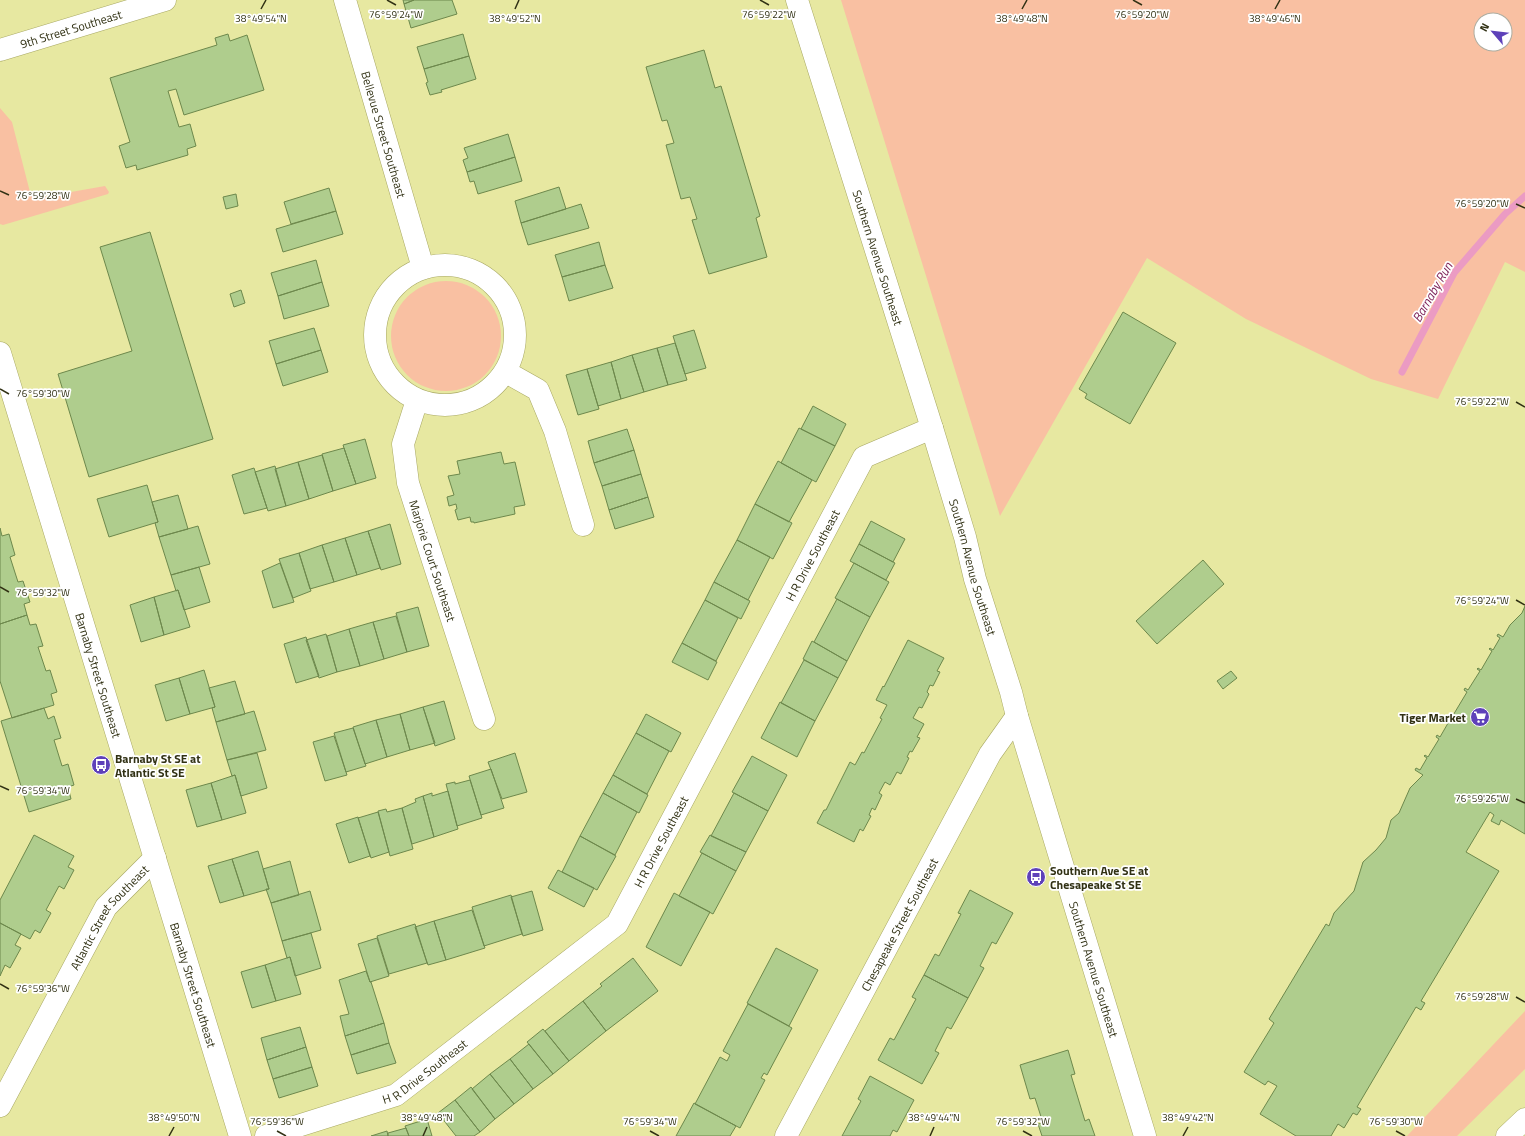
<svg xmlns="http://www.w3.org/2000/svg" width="1525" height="1136" font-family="'Titillium Web',sans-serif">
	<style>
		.green { fill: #f9c0a2; fill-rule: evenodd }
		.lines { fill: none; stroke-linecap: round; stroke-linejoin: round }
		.stream { stroke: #eb9bc3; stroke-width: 7 }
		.building { fill: #afcd8d; stroke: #6d884c }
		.minor-casing { stroke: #a8a863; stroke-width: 23 }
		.tertiary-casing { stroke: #a8a863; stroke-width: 23 }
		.secondary-casing { stroke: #a8a863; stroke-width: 23 }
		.minor { stroke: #fff; stroke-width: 22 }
		.tertiary { stroke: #fff; stroke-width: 22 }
		.secondary { stroke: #fff; stroke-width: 22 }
		.ticks { fill: none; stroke: #313114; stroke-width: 1.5 }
		.labels { text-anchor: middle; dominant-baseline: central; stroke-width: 3.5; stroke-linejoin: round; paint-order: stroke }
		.street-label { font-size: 12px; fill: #313114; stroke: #fff }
		.poi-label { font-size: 12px; font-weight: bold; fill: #313114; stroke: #fff; text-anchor: start }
		.water-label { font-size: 13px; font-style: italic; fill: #7e2258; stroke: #fff }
		.ticks-label { font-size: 10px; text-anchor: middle; fill: #313114; stroke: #fff; stroke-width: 3.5; stroke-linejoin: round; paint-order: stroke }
	</style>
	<rect width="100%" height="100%" fill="#e7e8a1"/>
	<path class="green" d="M841 0H1525V272L1505 262 1438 399 1371 379 1246 319 1147 258 1000 516ZM1481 20H1505V44H1481Z
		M0 108 12 122 31 196 37 198 105 186 109 192 108 194 3 225 0 224Z
		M391 336a55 55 0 1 1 110 0a55 55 0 1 1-110 0Z
		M1525 1011V1069L1457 1136H1407Z"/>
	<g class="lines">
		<path class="stream" d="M1402 372 1454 273 1505 214 1525 196"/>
	</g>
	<path class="building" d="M403 0H414L404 4Z
		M414 0H452L457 14 411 28 404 4Z
		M228 34 230 41 247 35 264 90 184 115 176 89 168 91 179 127 190 124 196 146 187 149 188 155 137 170 136 165 126 168 119 146 130 142 110 78 217 45 215 38Z
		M463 34 469 56 424 69 417 47Z
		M704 50 715 88 721 86 760 216 756 218 767 257 709 274 692 220 697 219 690 197 681 199 666 145 674 143 667 120 662 121 646 67Z
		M469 56 476 79 441 90 442 92 430 95 426 83 428 82 424 69Z
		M508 134 515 157 467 172 463 160 468 158 464 148Z
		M515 157 522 181 478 194 474 181 470 182 467 172Z
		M559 187 566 209 521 223 515 201Z
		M329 188 336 211 291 224 284 202Z
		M236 194 238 206 226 209 223 197Z
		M581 204 589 228 528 245 521 223Z
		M336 211 343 234 283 252 276 229Z
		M150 232 213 439 89 477 58 374 132 351 100 247Z
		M599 242 605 265 562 277 555 255Z
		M316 260 322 282 278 296 271 273Z
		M605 265 613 288 569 301 562 277Z
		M322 282 329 306 284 319 278 296Z
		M241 290 245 303 234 307 230 294Z
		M1123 312 1176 343 1130 424 1085 398 1087 394 1079 389Z
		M314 328 321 350 276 364 269 341Z
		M694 330 706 368 685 374 673 336Z
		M675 343 687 380 668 385 657 348Z
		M657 348 668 385 644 392 632 355Z
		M321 350 328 372 283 386 276 364Z
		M632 355 644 392 621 399 611 362Z
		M611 362 621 399 598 406 587 369Z
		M587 369 599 409 578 415 566 375Z
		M813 406 846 424 835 446 801 429Z
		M799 428 835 446 816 482 781 463Z
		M627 429 634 450 594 463 588 441Z
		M365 439 376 478 356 484 343 445Z
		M344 448 356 484 333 491 322 454Z
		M634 450 641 474 602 486 594 463Z
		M501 452 504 464 515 462 525 505 514 507 515 514 474 523V522H471L470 517 458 520 455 510 457 509 456 504 449 506 447 497 454 495 448 476 460 474 457 461Z
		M322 455 333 491 309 499 298 462Z
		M778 461 812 480 789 522 755 504Z
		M298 462 309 499 286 506 275 469Z
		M275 466 286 506 268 511 255 472Z
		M254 468 267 508 244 514 232 475Z
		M641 474 648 497 609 510 602 486Z
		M147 485 158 522 109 537 97 499Z
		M178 495 188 529 159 537 155 523 158 522 152 502Z
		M648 497 654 517 615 529 609 510Z
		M755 504 792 523 773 559 737 540Z
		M871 521 905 539 893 562 859 544Z
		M390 524 401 564 381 570 368 531Z
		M198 526 210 564 171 575 159 537Z
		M0 528 2 536 9 534 15 555 10 557 18 582 23 581 30 602 24 604 27 615 0 624Z
		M368 531 380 568 357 575 345 538Z
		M345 538 357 575 334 582 322 545Z
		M737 540 770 557 748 600 714 582Z
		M859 544 895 563 886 580 850 561Z
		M322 545 334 582 310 589 299 553Z
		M299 553 311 591 293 598 279 559Z
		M1203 560 1224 584 1157 644 1136 621Z
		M280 563 294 602 273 608 262 571Z
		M854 563 889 582 870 617 835 598Z
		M199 567 210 602 184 610 178 590 176 591 171 575Z
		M714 582 750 601 741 619 705 600Z
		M178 590 190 627 164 635 154 597Z
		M154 597 164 635 141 642 130 605Z
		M837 599 870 617 847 661 814 642Z
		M705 600 738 618 716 661 682 643Z
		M1525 606V834L1501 820 1499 825 1491 821 1494 815 1490 812 1466 852 1499 871 1421 1001 1425 1003 1421 1010 1416 1007 1357 1107 1361 1109 1357 1115 1353 1113 1344 1128 1338 1124 1331 1136H1296L1260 1114 1277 1086 1268 1081 1265 1085 1244 1072 1274 1023 1269 1019 1326 924 1329 926 1334 913 1354 891 1363 862 1376 850 1386 838 1391 820 1399 813 1410 788 1423 775 1415 770 1416 768 1420 770 1427 758 1424 756 1425 755 1428 757 1439 739 1436 737 1437 735 1440 737 1451 718 1448 716 1449 715 1452 717 1467 692 1464 690 1465 688 1468 690 1480 671 1477 669 1478 668 1481 670 1492 651 1489 649 1490 648 1493 650 1500 638 1497 636 1498 634 1503 637 1510 625 1522 613Z
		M418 607 429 646 407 652 396 613Z
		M27 615 30 625 36 624 43 646 38 647 46 671 50 670 57 692 51 694 54 705 12 718 0 681V624Z
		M396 616 407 652 384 659 373 622Z
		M373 622 384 659 360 666 349 629Z
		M349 629 360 666 337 672 327 636Z
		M326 634 337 672 319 678 306 640Z
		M306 637 319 676 296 683 284 644Z
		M908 640 944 658 937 671 940 672 933 686 930 685 927 692 929 694 922 708 919 707 913 718 924 724 917 737 920 738 912 752 910 751 907 757 909 758 901 774 897 772 890 785 885 782 879 793 882 795 875 810 872 808 869 815 871 816 863 831 860 829 854 842 817 823 824 810H826L850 762 855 765 862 752 864 753 882 719 880 718 887 705 876 700 883 686 884 687Z
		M812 641 847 661 838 678 803 659Z
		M682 643 717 662 708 680 672 662Z
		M804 660 838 678 815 721 781 703Z
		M204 670 215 707 190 714 179 678Z
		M1231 671 1237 678 1223 689 1217 681Z
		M179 678 190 714 166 721 155 685Z
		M235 681 245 714 216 722 212 708 215 707 209 688Z
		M444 701 455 739 435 746 423 707Z
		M780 702 815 721 797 757 761 738Z
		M423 707 435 743 410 750 400 714Z
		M44 708 48 719 54 716 61 738 54 740 62 766 68 764 74 785 68 787 71 799 29 812 1 721Z
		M254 711 266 750 227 760 216 722Z
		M400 714 410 750 387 757 376 720Z
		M646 714 681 733 671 752 636 733Z
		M376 720 387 757 365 764 353 727Z
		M353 728 366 766 346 772 334 733Z
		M636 733 669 751 647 794 613 775Z
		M334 736 347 775 325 781 313 742Z
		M257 753 267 788 241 796 235 775 232 776 227 760Z
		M515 753 527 792 502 799 488 762Z
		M752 756 787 775 768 811 732 792Z
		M491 769 504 808 481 815 469 776Z
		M235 775 246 813 222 820 211 783Z
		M613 775 648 795 639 813 603 793Z
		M470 780 482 818 457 826 446 784 455 782V784Z
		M211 783 222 820 197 827 186 790Z
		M448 791 458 829 434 837 423 796 432 793V796Z
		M603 793 637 812 615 855 580 836Z
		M734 793 768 811 746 852 711 836Z
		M423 796 434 837 412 844 402 808 416 802 415 799Z
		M402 808 413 849 390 856 378 811 386 809 387 812Z
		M378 812 389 852 371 858 358 818Z
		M358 817 370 856 349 863 336 824Z
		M34 835 74 856 68 867 74 870 64 889 59 886 46 910 51 913 40 933 35 930 30 939 0 923V900Z
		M710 835 746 852 736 871 700 852Z
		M580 836 616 856 597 890 562 872Z
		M258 851 269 889 244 896 232 859Z
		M702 853 736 871 713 914 679 896Z
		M232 859 244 896 220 903 208 866Z
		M290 861 299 895 271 903 266 889H269L263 869Z
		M558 870 594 888 584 907 548 888Z
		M970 890 1013 913 996 944 992 942 980 966 984 968 968 998 924 975 935 954 939 956 961 914 958 913Z
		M310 891 321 930 282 941 271 903Z
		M532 891 543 930 523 936 511 897Z
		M674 893 710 912 681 966 646 947Z
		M511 895 522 934 484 946 472 907Z
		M472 910 485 948 446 960 434 921Z
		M434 921 446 960 428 965 415 927Z
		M0 923 21 934 15 945 21 948 10 968 5 965 0 976Z
		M415 924 427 963 389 974 377 936Z
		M311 933 321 968 295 976 290 957 287 958 282 941Z
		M377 938 389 976 370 982 358 944Z
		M776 948 818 970 789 1026 747 1003Z
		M290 957 301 994 276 1001 265 965Z
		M633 958 658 991 606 1031 583 1001 602 986 600 984Z
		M265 965 276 1001 252 1008 241 972Z
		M366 971 370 982H371L384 1023 345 1036 340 1016 349 1014 339 980Z
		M924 975 968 998 951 1029 947 1027 935 1051 939 1053 922 1084 878 1060 890 1038 894 1040 916 999 912 997Z
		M583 1001 606 1031 569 1061 545 1031Z
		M748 1004 792 1028 767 1075 764 1073 761 1078 765 1080 740 1128 695 1104 720 1057 727 1061 730 1055 723 1051Z
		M384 1023 389 1043 351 1055 345 1036Z
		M300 1027 306 1047 267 1060 261 1038Z
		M543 1029 569 1061 553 1074 527 1042Z
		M389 1043 396 1063 357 1074 351 1055Z
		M529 1044 553 1074 533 1089 510 1059Z
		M306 1047 312 1067 273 1079 267 1060Z
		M1068 1050 1075 1074 1071 1075 1085 1121 1089 1119 1095 1136H1042L1038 1124 1043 1123 1035 1098 1030 1099 1020 1065Z
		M510 1059 533 1089 514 1104 490 1074Z
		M312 1067 318 1086 279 1098 273 1079Z
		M490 1074 514 1104 495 1119 472 1089Z
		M870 1076 914 1100 897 1132 893 1130 890 1136H842L861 1101 858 1099Z
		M471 1087 495 1119 480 1132 455 1100Z
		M455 1100 480 1132 474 1136H456L438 1113Z
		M694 1103 736 1126 730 1136H676Z
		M427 1119 432 1136H409L405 1126Z
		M406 1128 409 1136H388V1133Z
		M387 1131 388 1136H371Z"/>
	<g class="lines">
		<defs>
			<g id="minor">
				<path id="s1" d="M345 0 423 268"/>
				<path id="s2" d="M0 50 165 0"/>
				<circle cx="445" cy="335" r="70"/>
				<path d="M506 372 538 390 555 431 583 525"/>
				<path id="s3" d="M417 400 403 444 408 483 484 719"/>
				<path id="s4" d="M266 1136 396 1095 617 924 864 457 932 428"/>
				<path id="s5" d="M786 1136 990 754 1017 716"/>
				<path d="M1507 1136 1525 1119"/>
			</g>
			<g id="tertiary">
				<path id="s6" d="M0 353 240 1136"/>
				<path id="s7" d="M0 1106 106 907 155 858"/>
			</g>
			<g id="secondary">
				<path id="s8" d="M797 0 932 428 965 537 975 579 1011 692 1017 716 1145 1136"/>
			</g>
		</defs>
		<use href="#minor" class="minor-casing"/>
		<use href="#tertiary" class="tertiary-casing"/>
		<use href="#secondary" class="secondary-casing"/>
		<use href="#minor" class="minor"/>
		<use href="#tertiary" class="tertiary"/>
		<use href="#secondary" class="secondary"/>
	</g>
	<path class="ticks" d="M387 0 396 5M760 0 769 5M1133 0 1142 5M261 9 266 0M515 9 519 0M1022 9 1027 0M1275 9 1280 0M0 191 9 195M1516 204 1525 208M0 389 9 394M1516 402 1525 407M0 587 9 592M1516 600 1525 605M0 786 9 790M1516 799 1525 803M0 984 9 989M1516 997 1525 1002M277 1131 286 1136M650 1131 659 1136M1023 1131 1032 1136M1396 1131 1405 1136M169 1136 174 1127M423 1136 427 1127M930 1136 934 1127M1183 1136 1188 1127"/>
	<defs>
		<symbol id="supermarket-disc" viewBox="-11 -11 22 22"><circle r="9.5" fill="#5e41b9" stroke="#fff"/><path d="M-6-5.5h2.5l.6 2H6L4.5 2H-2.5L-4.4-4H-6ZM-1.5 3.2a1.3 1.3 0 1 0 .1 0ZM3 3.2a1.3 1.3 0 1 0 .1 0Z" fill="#fff"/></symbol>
		<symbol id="bus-disc" viewBox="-11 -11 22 22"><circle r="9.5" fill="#5e41b9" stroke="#fff"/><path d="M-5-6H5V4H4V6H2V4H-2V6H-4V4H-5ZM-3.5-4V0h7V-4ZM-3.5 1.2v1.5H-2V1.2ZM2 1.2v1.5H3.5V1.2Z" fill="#fff"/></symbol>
	</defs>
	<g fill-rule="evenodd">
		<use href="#supermarket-disc" x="1469" y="706" width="22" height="22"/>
		<use href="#bus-disc" x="90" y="754" width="22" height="22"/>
		<use href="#bus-disc" x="1025" y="866" width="22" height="22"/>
	</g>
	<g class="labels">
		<g class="street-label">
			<text stroke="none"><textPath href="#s2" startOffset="74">9th Street Southeast</textPath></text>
			<text stroke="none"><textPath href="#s1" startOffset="140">Bellevue Street Southeast</textPath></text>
			<text stroke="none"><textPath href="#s8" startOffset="270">Southern Avenue Southeast</textPath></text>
			<text stroke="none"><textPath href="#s4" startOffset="833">H R Drive Southeast</textPath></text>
			<text stroke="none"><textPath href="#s3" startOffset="167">Marjorie Court Southeast</textPath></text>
			<text stroke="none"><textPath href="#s8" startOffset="594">Southern Avenue Southeast</textPath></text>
			<text stroke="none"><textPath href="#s6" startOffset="337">Barnaby Street Southeast</textPath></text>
			<text stroke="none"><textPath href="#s4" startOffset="509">H R Drive Southeast</textPath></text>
			<text stroke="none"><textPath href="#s7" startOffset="219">Atlantic Street Southeast</textPath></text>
			<text stroke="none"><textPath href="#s5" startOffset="240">Chesapeake Street Southeast</textPath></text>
			<text stroke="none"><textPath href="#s8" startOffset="1014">Southern Avenue Southeast</textPath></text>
			<text stroke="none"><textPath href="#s6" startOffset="661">Barnaby Street Southeast</textPath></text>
			<text stroke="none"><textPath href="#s4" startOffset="173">H R Drive Southeast</textPath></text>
		</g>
		<g class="poi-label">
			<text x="1466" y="717" text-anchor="end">Tiger Market</text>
			<text x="115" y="758">Barnaby St SE at<tspan x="115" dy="14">Atlantic St SE</tspan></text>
			<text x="1050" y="870">Southern Ave SE at<tspan x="1050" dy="14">Chesapeake St SE</tspan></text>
		</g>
		<g class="water-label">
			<text transform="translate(1432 292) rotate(-60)">Barnaby Run</text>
		</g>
	</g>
	<g class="ticks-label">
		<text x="396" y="18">76°59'24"W</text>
		<text x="769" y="18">76°59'22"W</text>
		<text x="1142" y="18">76°59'20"W</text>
		<text x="261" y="22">38°49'54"N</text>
		<text x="515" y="22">38°49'52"N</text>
		<text x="1022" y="22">38°49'48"N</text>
		<text x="1275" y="22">38°49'46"N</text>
		<text x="43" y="199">76°59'28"W</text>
		<text x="1482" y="207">76°59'20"W</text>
		<text x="43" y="397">76°59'30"W</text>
		<text x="1482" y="405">76°59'22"W</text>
		<text x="43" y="596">76°59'32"W</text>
		<text x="1482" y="604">76°59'24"W</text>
		<text x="43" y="794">76°59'34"W</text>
		<text x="1482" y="802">76°59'26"W</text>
		<text x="43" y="992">76°59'36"W</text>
		<text x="1482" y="1000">76°59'28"W</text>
		<text x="174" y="1121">38°49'50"N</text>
		<text x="427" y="1121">38°49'48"N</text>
		<text x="934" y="1121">38°49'44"N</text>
		<text x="1188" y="1121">38°49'42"N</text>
		<text x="277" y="1125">76°59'36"W</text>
		<text x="650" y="1125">76°59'34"W</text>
		<text x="1023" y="1125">76°59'32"W</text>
		<text x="1396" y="1125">76°59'30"W</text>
	</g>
	<g transform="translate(1493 32) rotate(298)"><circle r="19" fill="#ffffff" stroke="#adada1"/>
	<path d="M0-3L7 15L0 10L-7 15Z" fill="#5e41b9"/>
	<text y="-6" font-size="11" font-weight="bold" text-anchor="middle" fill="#313114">N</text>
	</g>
</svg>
